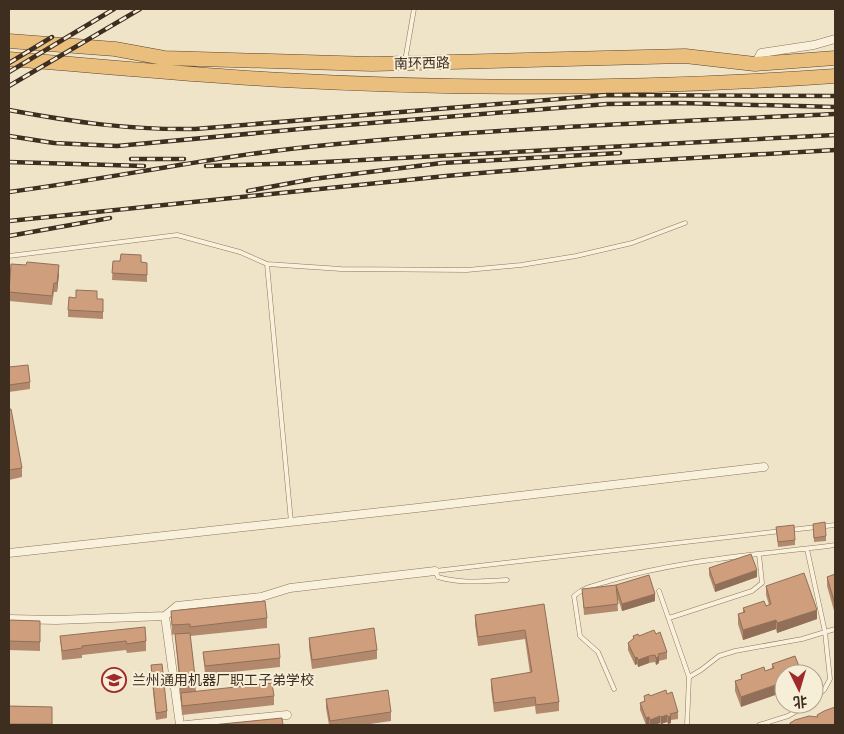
<svg xmlns="http://www.w3.org/2000/svg" width="844" height="734" font-family="'IBM Plex Serif','Noto Sans SC',serif">
	<style>
		.lines { fill: none; stroke-linecap: round; stroke-linejoin: round }
		.service-casing { stroke: #8d765c; stroke-width: 5 }
		.minor-casing { stroke: #8d765c; stroke-width: 9 }
		.trunk-casing { stroke: #5b4430; stroke-width: 15 }
		.service { stroke: #faf1dc; stroke-width: 4 }
		.minor { stroke: #faf1dc; stroke-width: 8 }
		.trunk { stroke: #eabe7c; stroke-width: 14 }
		.rail-casing { stroke: #3d2e20; stroke-width: 4.5 }
		.rail { stroke: #f7eed8; stroke-width: 2.5; stroke-dasharray: 8; stroke-linecap: butt }
		.wall { fill: #b2896c }
		.shaded-wall { fill: #916f58 }
		.building { fill: #cf9f7d; stroke: #916f58 }
		.labels { text-anchor: middle; dominant-baseline: central; stroke-width: 4; stroke-linejoin: round; paint-order: stroke }
		.street-label { font-size: 14px; fill: #3d2e20; stroke: #f7eed8 }
		.poi-label { font-size: 14px; fill: #3d2e20; stroke: #f7eed8; text-anchor: start }
	</style>
	<rect width="100%" height="100%" fill="#f0e4c8"/>
	<g class="lines">
		<defs>
			<path id="service" d="M405 61 414 9
				M9 256 177 235 240 252 267 264 341 269 467 270 521 265 576 256 632 243 685 223
				M267 264 291 522
				M790 530 835 525
				M807 549 825 632 830 679 824 690 814 699
				M507 580C483 581 461 584 438 577L435 571 781 531
				M659 591 689 677 687 725
				M669 618 752 591 762 583 759 554
				M689 677 701 670 719 656 735 651 802 639 835 629
				M614 689 598 652 580 636 574 596C584 587 596 585 609 581 682 559 760 555 835 545
				M759 725 788 716 809 704"/>
			<path id="minor" d="M755 64 761 53 814 45 835 39
				M9 553 417 508 764 467
				M165 616 177 606 261 597 290 588 435 571
				M9 619 56 620 165 616 180 725
				M186 725 287 715"/>
			<path id="trunk" d="M9 41 115 49 164 58 372 64 685 56 755 64 835 58
				M9 59C100 66 191 75 282 80 466 90 652 89 835 76"/>
		</defs>
		<use href="#service" class="service-casing"/>
		<use href="#minor" class="minor-casing"/>
		<use href="#trunk" class="trunk-casing"/>
		<use href="#service" class="service"/>
		<use href="#minor" class="minor"/>
		<use href="#trunk" class="trunk"/>
		<defs>
			<path id="rail" d="M9 63 52 37
				M9 72 114 9
				M9 86 140 9
				M9 110C73 122 129 130 195 129L607 95 835 96
				M9 136 54 143 117 146 322 127 607 104 681 103 835 107
				M131 159H184
				M9 162 144 166
				M206 166 305 163 835 135
				M248 191 313 179 442 163 620 153
				M9 192C115 178 220 155 327 145 496 128 666 122 835 114
				M9 221 446 176 588 164 835 150
				M9 236 110 218"/>
		</defs>
		<use href="#rail" class="rail-casing"/>
		<use href="#rail" class="rail"/>
	</g>
	<path class="wall" d="M113 261 147 263V282L112 280Z
		M59 274 57 292H54L52 305 9 301V287Z
		M97 299H103V319L68 317V310Z
		M9 367 30 382V389L9 392Z
		M9 409 22 468V477L9 480Z
		M813 524 826 536V541L814 542Z
		M776 527 795 540V545L778 547Z
		M709 568 757 577 715 592 709 575Z
		M835 574V614L827 586V577Z
		M616 586 655 601 622 611 617 596 618 611 584 615 582 589Z
		M766 586 817 619 777 633 776 629 743 640 738 624V614L743 613V608L769 605 766 595Z
		M544 604 559 702V711L536 714 535 706 494 712 491 688V679L530 673 525 639 478 646 475 624V615Z
		M171 611 267 618V628L190 636 196 691 274 696V705L182 715 175 634 172 635Z
		M9 620 40 621V651L9 650Z
		M656 634 667 652V659L659 661V663L656 665 655 662 649 663 638 667 637 664 635 665 628 650V643L633 639V636H639Z
		M60 636 146 641V651L127 653 126 650 82 655V658L62 660Z
		M309 638 377 650V659L312 669 309 647Z
		M203 652 280 658V667L205 675Z
		M795 656 741 707 735 691V681L741 679V675L765 671 772 668V664Z
		M151 665 167 711V718L156 720 151 672Z
		M667 694 678 712V719L671 720V723L668 724 667 722 661 724 660 723 654 725H649V724L646 725 640 710V703L644 701 650 696Z
		M326 699 391 712V721L363 725H329L326 708Z
		M9 706 52 707V725H9Z"/>
	<path class="shaded-wall" d="M59 265V274L57 292V283Z
		M757 570V577L715 592V585Z
		M655 594V601L622 611V604Z
		M817 610V619L777 633V623Z
		M776 620V629L743 640V630Z
		M649 656V663L638 667V660Z
		M659 656V663L656 665V658Z
		M637 657V664L635 665V658Z
		M784 682V692L741 707V697Z
		M667 715V722L661 724V717Z
		M660 716V723L654 725H650V720Z
		M671 716V723L668 724V717Z
		M649 717V724L646 725V718Z"/>
	<path class="building" d="M121 254 141 255V262L147 263V275L112 273 113 261H120Z
		M27 262 59 265 57 283H54L52 296 9 292 11 264 26 265Z
		M76 290 97 291V299H103V312L68 310 69 297 76 298Z
		M28 365 30 382 9 385V367Z
		M9 409H11L22 468 9 470Z
		M825 522 826 536 814 538 813 524Z
		M794 525 795 540 778 542 776 527Z
		M751 554 757 570 715 585 709 568Z
		M804 573 817 610 777 623 776 620 743 630 738 614 745 612 743 608 764 601 766 606 771 604 766 586Z
		M835 574V604L827 577Z
		M649 575 655 594 622 604 616 585Z
		M616 585 618 604 584 608 582 589Z
		M265 601 267 618 190 627V624L172 625 171 611Z
		M544 604 559 702 536 705 535 697 494 703 491 679 532 672 525 630 478 637 475 615Z
		M9 620 40 621V642L9 641Z
		M145 627 146 641 127 644 126 641 82 646V648L62 651 60 636Z
		M374 628 377 650 312 660 309 638Z
		M654 630 656 634 660 632 667 652 658 654 659 656 656 658 655 655 649 656 638 660 637 657 635 658 628 643 634 638 633 636 638 634 639 636Z
		M190 633 196 685 181 687 175 634Z
		M279 644 280 658 205 666 203 652Z
		M795 656 802 674H784V682L741 697 735 681 742 679 741 675 764 667 765 671 774 668 772 664Z
		M162 664 167 711 156 713 151 665Z
		M272 683 274 696 182 706 181 693Z
		M388 690 391 712 330 721 326 699Z
		M666 690 667 694 672 692 678 712 670 714 671 716 668 717 667 715 661 717 660 716 650 720 649 717 646 718 640 703 645 701 644 696 649 694 650 696Z
		M9 706 52 707V724H9Z
		M835 707V725H790V723L795 720 809 716 818 717 817 715 824 711Z
		M282 718 283 725H212Z"/>
	<defs>
		<symbol id="school-ring" viewBox="-11 -11 22 22"><circle r="9.5" fill="#f7eed8" stroke="#9e2a2b" stroke-width="1.5"/><path d="M0-5L7-2L0 1L-7-2ZM-4 1L0 2.5L4 1V4Q0 6-4 4Z" fill="#9e2a2b"/></symbol>
	</defs>
	<g fill-rule="evenodd">
		<use href="#school-ring" x="100" y="666" width="28" height="28"/>
	</g>
	<g class="labels">
		<g class="street-label">
			<text transform="translate(422 63) rotate(-1)">南环西路</text>
		</g>
		<g class="poi-label">
			<text x="132" y="680">兰州通用机器厂职工子弟学校</text>
		</g>
	</g>
	<rect width="844" height="734" fill="none" stroke="#3d2e20" stroke-width="20"/>
	<g transform="translate(799 689) rotate(175)"><circle r="24" fill="#f7eed8" stroke="#ada18e"/>
	<path d="M0-4L9 19L0 12L-9 19Z" fill="#9e2a2b"/>
	<text y="-8" font-size="14" font-weight="bold" text-anchor="middle" fill="#3d2e20">北</text>
	</g>
</svg>
